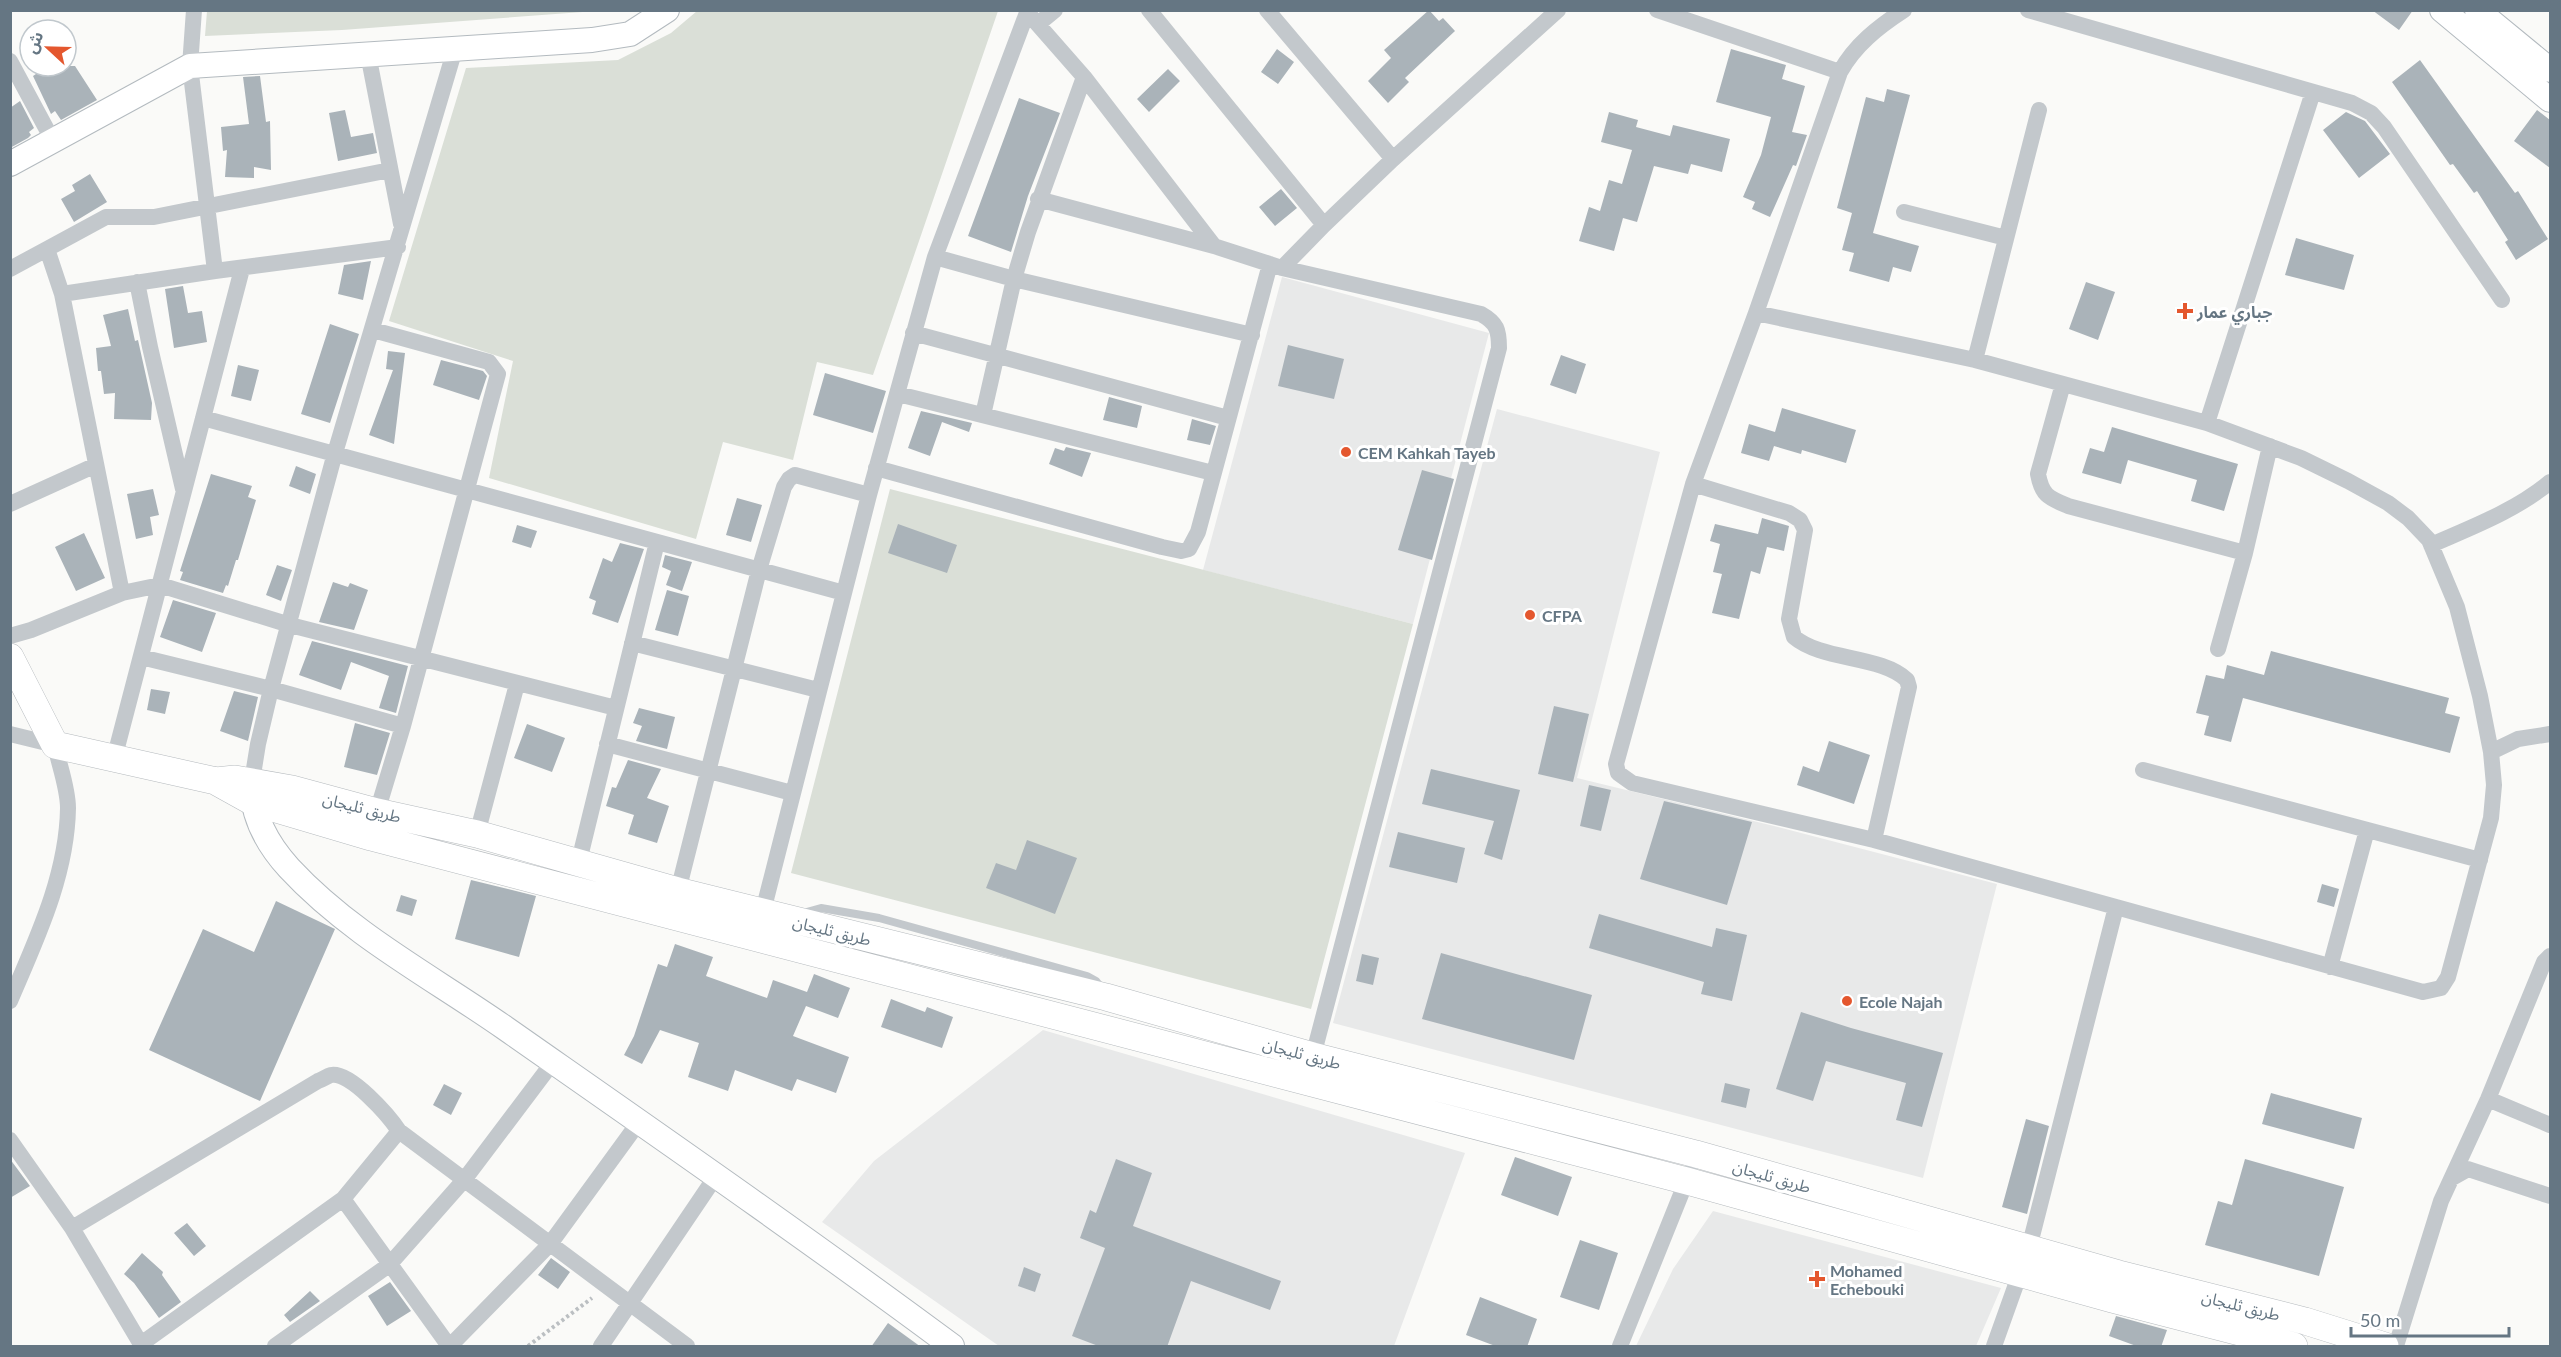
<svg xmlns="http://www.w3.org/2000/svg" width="2561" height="1357" font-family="Lato,'Noto Sans Arabic',sans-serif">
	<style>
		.built { fill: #e8e9e9 }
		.green { fill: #dadfd7 }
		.building { fill: #aab3b9 }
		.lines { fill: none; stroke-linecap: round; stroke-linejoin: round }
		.secondary-casing { stroke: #b3babf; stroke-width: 26 }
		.primary-casing { stroke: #b5babe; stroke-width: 28 }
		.path { stroke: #bbbfc2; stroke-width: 4; stroke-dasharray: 3 3; stroke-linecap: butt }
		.lane { stroke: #c3c8cc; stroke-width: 8 }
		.street { stroke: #c3c8cc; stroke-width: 16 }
		.secondary { stroke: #fff; stroke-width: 24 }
		.primary { stroke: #fff; stroke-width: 27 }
		.poi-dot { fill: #e4572e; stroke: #fff; stroke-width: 2 }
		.labels { text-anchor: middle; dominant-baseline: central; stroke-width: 6; stroke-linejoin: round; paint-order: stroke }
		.poi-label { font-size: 16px; font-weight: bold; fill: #657683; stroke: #fff; text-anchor: start }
		.street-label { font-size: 16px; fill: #657683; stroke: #fff }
	</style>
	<rect width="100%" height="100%" fill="#fafaf8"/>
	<path class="built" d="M1282 277 1489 333 1413 624 1203 570Z
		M1497 409 1660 452 1577 778 1774 826 1997 884 1923 1178 1333 1023Z
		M1043 1030 1465 1153 1394 1346H999L822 1222 874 1161Z
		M1713 1211 2001 1288 1976 1346H1636L1673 1269Z"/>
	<path class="green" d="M207 11V10L596 11 342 30 205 36Z
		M697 11H998L873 375 817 362 793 460 723 442 696 539 489 478 513 361 389 321 466 68 618 60 671 33Z
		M890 489 1413 624 1311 1009 791 873Z"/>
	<path class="building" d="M1429 10 1439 21 1443 18 1455 31 1405 78 1409 82 1388 103 1368 81 1391 58 1384 50Z
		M2372 10H2413L2399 30Z
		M1277 49 1294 62 1278 84 1261 72Z
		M1731 49 1786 65 1782 79 1805 86 1792 132 1807 135 1796 166 1793 165 1770 217 1752 209 1755 202 1743 197 1761 155 1771 117 1716 102Z
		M2420 60 2515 193 2518 191 2548 239 2516 260 2505 242 2508 240 2477 191 2474 193 2453 164 2450 165 2392 82Z
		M48 66H75L97 100 61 120 55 111 51 114 33 76Z
		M1168 69 1180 81 1149 112 1137 99Z
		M260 76 266 122 270 121 271 170 254 167V178L225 177 227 150 223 151 221 127 249 124 243 77Z
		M1887 89 1910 95 1873 233 1919 246 1911 272 1893 267 1889 282 1849 271 1854 253 1842 250 1852 213 1837 208 1866 97 1884 102Z
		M1019 98 1060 113 1028 196 1011 252 968 236Z
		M20 101 34 128 29 132 31 135 28 138 10 148V108Z
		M345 110 351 137 373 133 377 153 338 161 329 113Z
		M2537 110 2550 120V168L2514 141Z
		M1609 112 1638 120 1636 127 1670 136 1673 125 1730 139 1722 172 1691 164 1688 174 1654 166 1637 222 1623 218 1614 251 1579 241 1589 207 1600 211 1609 180 1622 184 1632 150 1601 142Z
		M2346 112 2365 121 2390 154 2359 178 2323 130Z
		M90 174 107 202 74 222 61 199 75 191 72 185Z
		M1281 189 1297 208 1275 226 1259 207Z
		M2296 238 2354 255 2344 290 2285 275Z
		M371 261 363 300 338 294 344 265Z
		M2086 282 2115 292 2098 340 2069 329Z
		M183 286 188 313 202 311 207 342 174 348 165 289Z
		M128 309 135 341 138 340 152 403 151 420 114 419 115 393 104 394 101 371H98L96 348 111 346 103 315Z
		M330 324 359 334 330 423 301 414Z
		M1288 345 1344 359 1334 399 1278 386Z
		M388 351 405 353 394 444 369 435 393 370 386 369Z
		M1561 355 1586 364 1576 394 1550 385Z
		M441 360 483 371 487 376 479 400 433 385Z
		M238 365 259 370 251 401 231 396Z
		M825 373 886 391 873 433 813 415Z
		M1109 397 1142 406 1137 428 1103 420Z
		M1782 408 1856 430 1846 463 1802 450 1801 454 1774 446 1769 461 1741 453 1749 424 1775 432Z
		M921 411 972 423 969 432 942 422 930 456 908 448Z
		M1192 419 1216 426 1210 445 1187 440Z
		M2112 427 2238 464 2224 511 2191 501 2197 480 2128 460 2121 484 2082 473 2090 448 2104 452Z
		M1066 447 1091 453 1082 477 1049 464 1055 448 1064 451Z
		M296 466 316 474 310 494 289 486Z
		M1422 470 1454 479 1432 560 1398 550Z
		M211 474 252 486 248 497 256 500 238 560H236L228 586 226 585 223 593 180 580 183 572 180 571Z
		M153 489 159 515 150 517 153 535 136 539 127 494Z
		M737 498 762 505 751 542 726 535Z
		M1762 518 1789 526 1784 551 1767 547 1760 574 1751 571 1739 619 1712 613 1722 574 1713 572 1720 544 1710 541 1715 524 1758 534Z
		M898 524 957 545 947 573 888 553Z
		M517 525 537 531 531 548 512 542Z
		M84 533 105 578 76 591 55 547Z
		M620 543 644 549 618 623 592 614 596 601 589 598 603 558 612 562Z
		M665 555 692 562 682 591 666 585 671 571 662 567Z
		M277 565 292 570 281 601 266 595Z
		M333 582 348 587 350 583 368 590 354 630 319 622Z
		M667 590 689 596 678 636 655 630Z
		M173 600 216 613 202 652 160 637Z
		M312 641 408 666 396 713 379 708 389 676 351 662 341 690 299 675Z
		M2271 651 2449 698 2445 713 2460 717 2450 753 2243 698 2231 742 2204 735 2209 716 2196 713 2206 675 2224 679 2227 665 2264 675Z
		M151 689 170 692 165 714 147 710Z
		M234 691 258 697 248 741 220 731Z
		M1554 706 1589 714 1573 782 1538 774Z
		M639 708 675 717 667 749 636 741 642 726 633 723Z
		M355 723 390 733 377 775 344 767Z
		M527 724 565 738 552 772 514 758Z
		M1829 741 1870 755 1854 804 1797 785 1803 766 1819 772Z
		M628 760 661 769 647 798 669 806 657 843 628 834 634 815 606 806 612 787 616 788Z
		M1431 769 1520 790 1502 860 1484 854 1494 821 1422 804Z
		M1589 785 1611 790 1601 831 1580 826Z
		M1664 801 1752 822 1727 905 1640 879Z
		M1398 832 1465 848 1457 883 1389 867Z
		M1027 840 1077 858 1055 914 986 888 996 863 1016 870Z
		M471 880 536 896 519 957 455 939Z
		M2322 884 2339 889 2334 907 2317 902Z
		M401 895 417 900 412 916 396 911Z
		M276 901 335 929 260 1101 149 1050 203 929 254 952Z
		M1599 914 1712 947 1716 928 1747 935 1732 1001 1701 994 1704 982 1589 948Z
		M675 944 713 957 706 976 767 998 773 980 807 992 814 974 850 988 838 1018 806 1006 793 1036 849 1057 836 1093 797 1079 792 1091 735 1070 728 1091 688 1077 699 1043 660 1030 642 1064 624 1055 634 1036 658 964 667 967Z
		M1441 953 1592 995 1574 1060 1422 1019Z
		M1362 954 1379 958 1373 985 1356 981Z
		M891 999 925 1012 927 1007 953 1017 942 1048 881 1027Z
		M1801 1012 1851 1028 1943 1053 1922 1127 1896 1120 1906 1083 1826 1061 1813 1101 1776 1089Z
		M1725 1083 1750 1089 1746 1108 1721 1102Z
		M444 1084 462 1093 451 1115 433 1105Z
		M2271 1093 2362 1118 2354 1149 2262 1124Z
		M2026 1119 2049 1126 2027 1214 2002 1207Z
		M1515 1157 1572 1177 1558 1216 1501 1195Z
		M10 1159 30 1186 10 1198Z
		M1116 1159 1152 1173 1133 1226 1281 1281 1270 1310 1191 1281 1167 1347H1101L1072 1336 1105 1248 1080 1238 1090 1210 1096 1213Z
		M2245 1159 2344 1187 2319 1276 2205 1245 2218 1201 2232 1205Z
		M187 1223 206 1246 194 1256 174 1233Z
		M1580 1240 1618 1253 1599 1310 1560 1297Z
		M142 1253 163 1272 162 1275 181 1302 159 1318 134 1283 124 1274Z
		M551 1258 570 1272 558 1289 538 1275Z
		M1024 1267 1041 1274 1035 1292 1018 1286Z
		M390 1282 411 1311 387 1326 368 1296Z
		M310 1291 320 1301 290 1322 284 1315Z
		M1480 1297 1537 1319 1527 1347H1498L1466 1335Z
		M2116 1316 2167 1330 2161 1347H2139L2109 1336Z
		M888 1323 921 1347H871Z"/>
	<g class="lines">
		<defs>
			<path id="secondary" d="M2442 10 2550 100
				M2477 10 2550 70
				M10 164 190 66 592 40 630 34 667 10
				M252 787C253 818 268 845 289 868 350 934 432 977 505 1028 655 1133 805 1237 952 1346"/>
			<path id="primary" d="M10 657 55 745 216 781 235 779 292 789 377 812 477 834 678 891 1106 997 1313 1056 1696 1154 2119 1274 2305 1321 2385 1346
				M217 782 253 802 371 837 1687 1181 2112 1299 2294 1346"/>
		</defs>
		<use href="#secondary" class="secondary-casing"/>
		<use href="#primary" class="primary-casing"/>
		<path class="path" d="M528 1346 592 1298"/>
		<path class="lane" d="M803 913 821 908 879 918 1087 976 1096 981 1102 989"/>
		<path class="street" d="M194 10 190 66 215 271 398 247
			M1149 10 1324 225
			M1267 10 1393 159 1558 10
			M1657 10 1840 72
			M2028 10 2352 103 2371 113 2384 127 2502 300
			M1027 12 1084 77 1214 246 1282 268 1481 314C1497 323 1499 330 1499 348L1313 1056
			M1038 24 1055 10
			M368 54 401 224
			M10 61 53 141
			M1038 199 1214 246
			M1904 212 2006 238
			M47 249 106 217H154L390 170
			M935 257 1014 279 1252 335
			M1282 268 1324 225 1393 159
			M10 269 47 249 62 294
			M137 282 150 347 183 489
			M1756 313 1975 360 2207 423 2301 458 2348 481 2388 503 2408 518 2429 540 2457 607 2480 696 2491 752 2494 785 2491 818 2448 977 2441 988 2423 992 1874 840 1632 783 1618 773 1616 764 1693 484 1756 313 1840 72C1855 45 1878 27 1904 10
			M373 330 489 362 498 374 403 726 377 812
			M913 333 1228 418
			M1975 360 2039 110
			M2063 384 2038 474C2042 496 2049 498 2068 506L2245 553
			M898 394 1213 473
			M983 415 1014 279 1028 232 1084 77
			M203 418 844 593
			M2207 423 2313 92
			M876 468 1162 547 1181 551 1189 549 1198 532 1270 264
			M1693 484 1789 513 1800 520 1805 530 1789 619 1794 637C1822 661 1881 655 1907 680L1909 687 1874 840
			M10 504 96 465
			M2431 545C2472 527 2515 511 2550 482
			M122 593 160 585 290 625 616 708
			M10 636 31 630 122 593 62 294 215 271
			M632 643 818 690
			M2218 649 2245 553 2270 446
			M141 657 271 689 403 726
			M10 734 55 745C59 765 68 788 68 808 67 876 36 940 10 1001
			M607 744 792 793
			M2491 752 2518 739 2550 734
			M114 759 242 269
			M2143 770 2480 860
			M252 781 258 744 271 689 335 453 455 49
			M477 834 517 684
			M579 861 657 542
			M678 891 759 570 784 487 789 479 795 475 869 495
			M761 919 869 495 935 257 1028 10
			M2330 967 2367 830
			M2488 1099 2550 1125
			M10 1140 72 1228 318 1081C322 1080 327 1076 331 1075 350 1071 389 1116 399 1131L687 1346
			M2452 1178 2468 1169 2550 1196
			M343 1199 399 1131
			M72 1228 142 1346
			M141 1344 343 1199 449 1346
			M275 1346 389 1265 464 1180 553 1062
			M450 1346 550 1244 639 1122
			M601 1346 716 1176
			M1620 1346 1690 1172
			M1994 1346 2029 1248 2116 907
			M2396 1346 2441 1201 2488 1099 2544 962 2550 956"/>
		<use href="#secondary" class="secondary"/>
		<use href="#primary" class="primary"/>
	</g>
	<g class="poi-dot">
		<path d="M2182 302h6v6h6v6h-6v6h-6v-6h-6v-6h6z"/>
		<circle cx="1346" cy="452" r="6"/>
		<circle cx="1530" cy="615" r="6"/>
		<circle cx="1847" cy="1001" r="6"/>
		<path d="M1814 1270h6v6h6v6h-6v6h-6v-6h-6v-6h6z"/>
	</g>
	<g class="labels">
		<g class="poi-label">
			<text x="2197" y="311">جباري عمار</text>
			<text x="1358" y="452">CEM Kahkah Tayeb</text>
			<text x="1542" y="615">CFPA</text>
			<text x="1859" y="1001">Ecole Najah</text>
			<text x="1830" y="1270">Mohamed<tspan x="1830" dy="18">Echebouki</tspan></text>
		</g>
		<g class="street-label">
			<text transform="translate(362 807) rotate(14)">طريق ثليجان</text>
			<text transform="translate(832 930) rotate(14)">طريق ثليجان</text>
			<text transform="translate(1302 1053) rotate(15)">طريق ثليجان</text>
			<text transform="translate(1772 1176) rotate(16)">طريق ثليجان</text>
			<text transform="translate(2241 1305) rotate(14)">طريق ثليجان</text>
		</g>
	</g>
	<rect width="2561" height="1357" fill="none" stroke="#657683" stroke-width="24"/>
	<g transform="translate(48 48) rotate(292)"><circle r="28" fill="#ffffff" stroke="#c1c8cd" stroke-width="1.5"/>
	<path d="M0-4.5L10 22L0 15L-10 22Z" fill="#e4572e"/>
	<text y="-9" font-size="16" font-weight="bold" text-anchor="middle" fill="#657683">ش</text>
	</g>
	<path d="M2351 1327v9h158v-9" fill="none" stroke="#657683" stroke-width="3"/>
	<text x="2360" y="1327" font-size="18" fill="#657683" stroke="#ffffff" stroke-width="4.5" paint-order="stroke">50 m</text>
</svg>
